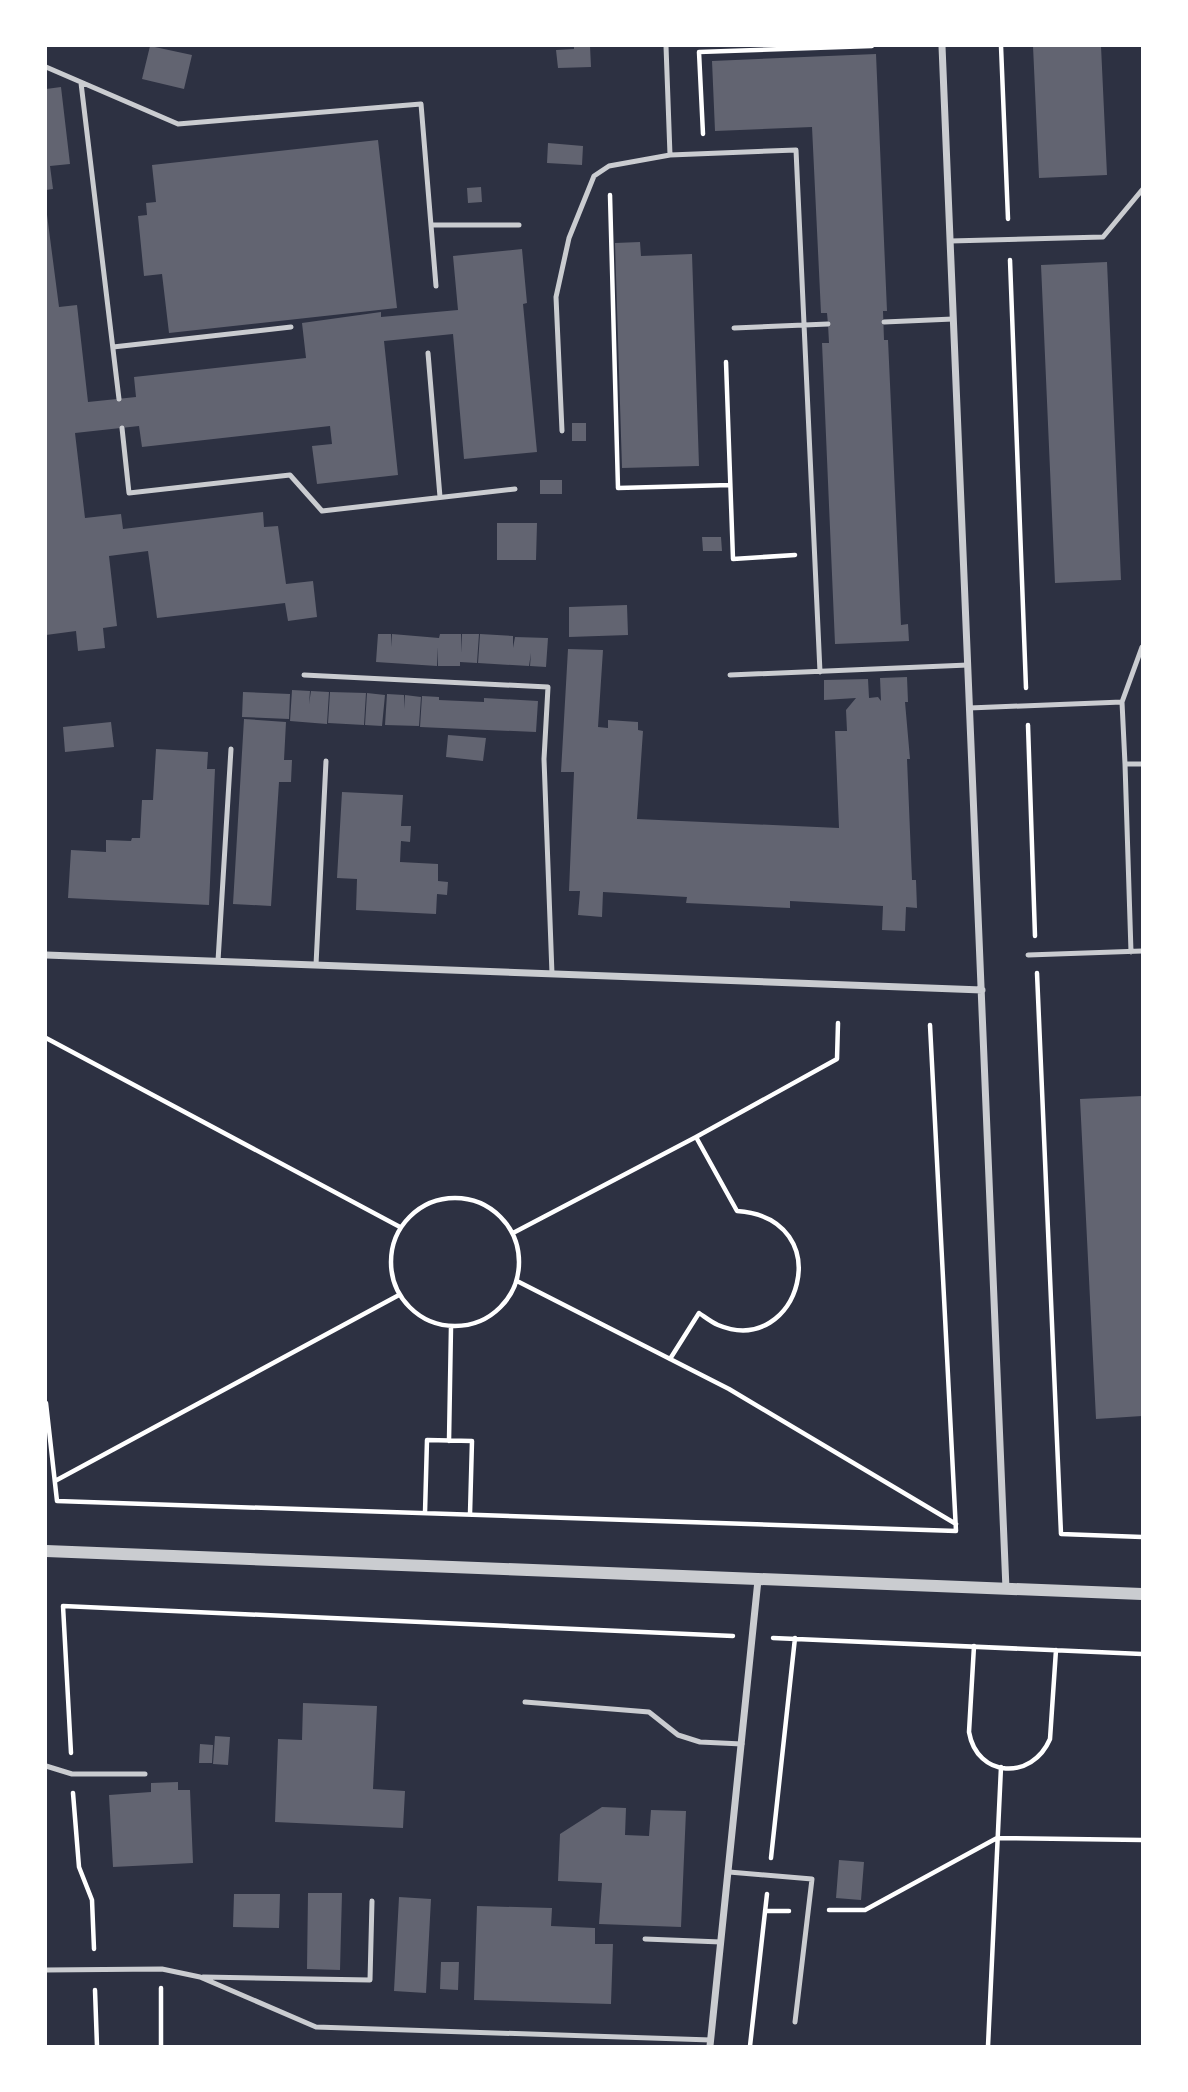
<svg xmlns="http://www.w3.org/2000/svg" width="1188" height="2092" font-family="Arial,sans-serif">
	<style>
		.building { fill: #626471 }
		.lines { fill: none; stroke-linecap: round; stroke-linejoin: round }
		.path { stroke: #fff; stroke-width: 4.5 }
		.service { stroke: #caccd0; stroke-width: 5 }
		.minor { stroke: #caccd0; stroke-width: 7 }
		.tertiary { stroke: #caccd0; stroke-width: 12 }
	</style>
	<rect width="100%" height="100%" fill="#2d3142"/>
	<path class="building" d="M150 46 192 55 184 89 142 79Z
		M574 46H590L591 67 558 68 556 50 574 49Z
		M1033 46H1101L1107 175 1039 178Z
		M876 54 887 311H883L884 340H888L901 625 908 624 909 641 835 644 822 343H829L828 324 827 313H821L812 127 715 131 712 61Z
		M61 87 70 164 50 166 53 189 46 190V89Z
		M378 140 397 308 169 333 162 274 144 276 138 216 147 215 146 203 156 202 152 165Z
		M548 143 583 146 582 165 547 163Z
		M481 187 482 202 468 203 467 188Z
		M46 207 59 307 77 305 88 402 136 397 134 377 306 358 302 323 381 312V317L458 310 453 256 522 249 527 303 523 304 537 452 464 459 453 334 384 341 398 475 317 484 312 446 332 444 330 426 142 447 139 426 75 433 85 518 121 514 123 529 263 512 264 527 278 526 286 584 313 581 317 617 288 621 285 603 157 618 148 551 109 556 117 626 103 628 105 648 78 651 76 631 46 635Z
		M640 242 641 256 692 254 699 466 622 468 615 243Z
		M1107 262 1121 580 1055 583 1041 265Z
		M572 423H586V441H572Z
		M540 480H562V494H540Z
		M497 523H537L536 560H497Z
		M702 537H721L722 551H703Z
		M627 605 628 635 569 637V607Z
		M378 634H391V647L392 634 439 638 440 634H461V653L462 634H479L477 663 460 662V666H438V647L437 666 376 662Z
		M480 634 513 636V648L515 637 548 638 546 667 530 666 531 653 529 666 478 663Z
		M568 649 603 650 598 727 608 728V720L638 722V730L643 731 637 819 839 828 835 731H847L846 710 856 698 824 700V680L868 679 869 698 878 697 881 701 880 678 907 677 908 702H905L910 759H907L912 880H916L917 908 906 907 905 931 882 930 883 906 790 901V908L686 903 687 897 603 892 602 917 578 915 580 891H569L574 772H561Z
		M292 690 310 691 309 704 311 691 329 692 327 724 290 721Z
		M243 692 290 694 289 719 242 717Z
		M330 692 366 693 364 725 328 723Z
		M367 693 385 695 382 726 365 725Z
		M387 694 404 695V709L405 695 421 697 419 726 385 725Z
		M422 696 439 697V700L484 702V698L538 701 536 732 420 727Z
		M244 719 286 722 284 760H292L291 782H279L271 906 233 904Z
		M111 722 114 747 65 752 63 727Z
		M448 735 486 738 483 761 446 757Z
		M156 749 208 752 207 769H215L209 905 68 898 71 850 106 852V840L131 841 132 838H140L142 800H153Z
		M342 792 403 795 401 826H411L410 842 401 841 400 862 438 864V881L448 882 447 895 437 894 436 914 356 910 357 879 337 878Z
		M1142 1096V1416L1096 1419 1080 1099Z
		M303 1703 377 1706 373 1789 405 1791 403 1828 275 1822 278 1739 302 1740Z
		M215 1736 230 1737 228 1765 213 1764Z
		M200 1744 213 1745 212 1763H199Z
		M178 1782V1790H190L193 1863 113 1867 109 1795 151 1792V1783Z
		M602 1807 626 1808 625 1835 649 1836 651 1810 686 1811 681 1927 599 1924 602 1883 558 1881 560 1834Z
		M839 1860 864 1862 861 1900 836 1898Z
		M308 1893H342L340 1970 307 1969Z
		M234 1894H280L279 1928 233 1927Z
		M399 1897 431 1899 426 1993 394 1991Z
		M477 1906 552 1908 551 1926 595 1928V1944H613L611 2004 474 2000Z
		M441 1962H459L458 1990 440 1989Z"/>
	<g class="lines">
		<path class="path" d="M1001 46 1008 219
			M703 134 699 52 872 46
			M610 195 618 488 730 485
			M1010 260 1026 688
			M726 362 733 559 795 555
			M1028 725 1035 936
			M1037 973 1061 1534 1142 1537
			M46 1038 400 1227
			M391 1262a64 64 0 1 1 128 0a64 64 0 1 1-128 0Z
			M513 1233 696 1137 837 1059 838 1023
			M517 1281 729 1389 956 1524
			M670 1359 699 1313C705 1317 711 1322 718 1325 800 1359 840 1218 737 1211L696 1137
			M46 1403 57 1501 956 1531 930 1025
			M449 1441 451 1327
			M55 1481 399 1295
			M425 1513 427 1440 472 1441 470 1514
			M773 1638 1142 1654
			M974 1646 969 1732C977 1778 1032 1781 1050 1739L1056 1650
			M71 1753 63 1606 733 1636
			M73 1793 79 1867 92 1900 94 1949
			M771 1858 795 1638
			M829 1910H865L997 1838 1142 1840
			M765 1911H789
			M95 1990 97 2046
			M161 2046V1988
			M750 2046 767 1894
			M988 2046 1001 1767"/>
		<path class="service" d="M666 46 670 155 796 150 820 672
			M46 67 178 124 421 104 436 286
			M81 83 119 399
			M431 225H519
			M950 241 1103 237 1142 190
			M884 322 953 319
			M734 328 828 324
			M113 347 291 327
			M428 353 440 497
			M122 428 129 493 290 475 322 511 515 489
			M562 431 556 297 569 238 594 176 609 166 670 155
			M1142 647 1122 702 1125 764H1142
			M304 675 548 687 544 759 552 974
			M730 675 968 665
			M969 708 1122 702
			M1125 764 1131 952
			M1028 955 1142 951
			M218 961 231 749
			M316 965 326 761
			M525 1702 649 1712 678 1735 700 1742 742 1744
			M46 1766 72 1774H145
			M729 1872 812 1879 795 2022
			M645 1939 721 1942
			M46 1970 162 1969 200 1977 316 2027 711 2040
			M203 1977 370 1980 372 1901"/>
		<path class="minor" d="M942 46 1006 1589
			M46 955 982 990
			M710 2046 758 1580"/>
		<path class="tertiary" d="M46 1551 1142 1594"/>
	</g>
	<rect width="1188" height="2092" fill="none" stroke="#ffffff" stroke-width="94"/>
</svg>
